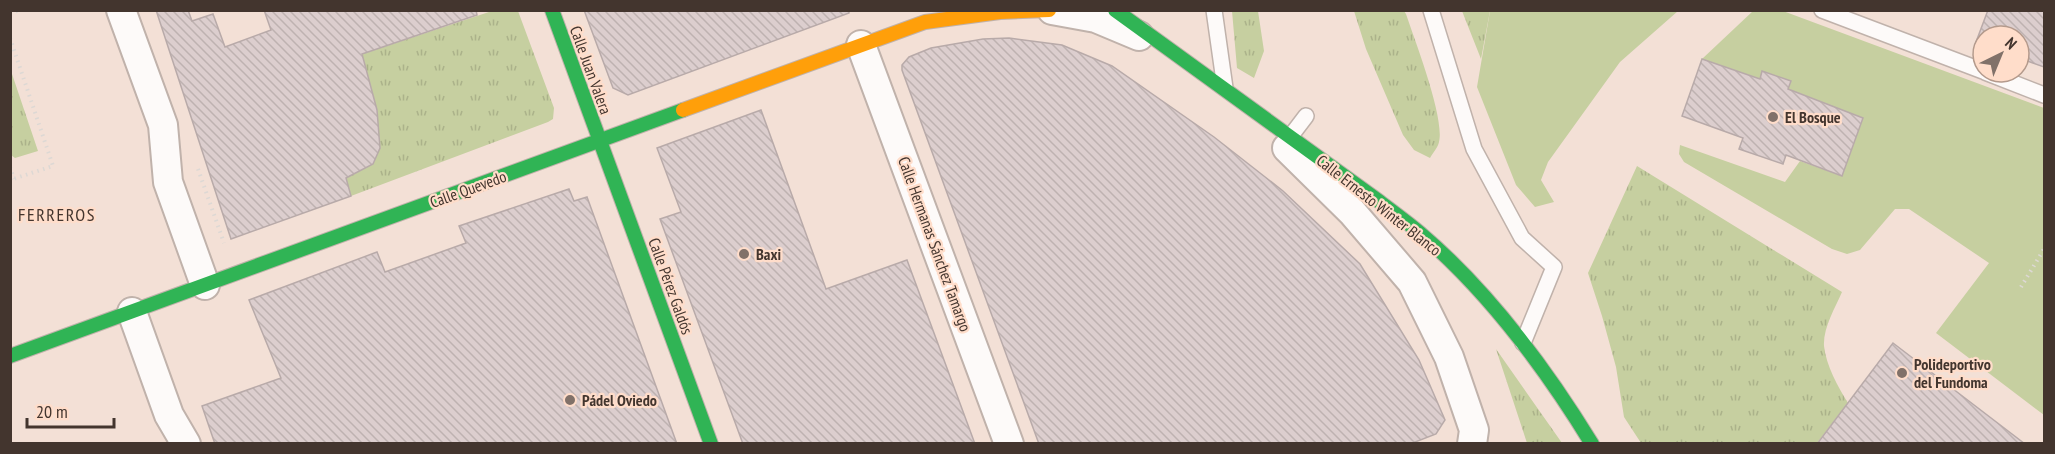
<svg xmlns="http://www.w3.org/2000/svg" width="2055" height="454" font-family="'PT Sans Narrow',sans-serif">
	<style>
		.grass { fill: url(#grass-tufts) }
		.garden { fill: #c6cfa0 }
		.building { fill: url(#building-back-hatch); stroke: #b8aaa9; stroke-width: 1.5 }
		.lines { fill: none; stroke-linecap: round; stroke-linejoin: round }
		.lane-casing { stroke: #c0b2ab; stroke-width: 18 }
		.street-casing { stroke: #c0b2ab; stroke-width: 32 }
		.fast-casing { stroke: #c0b2ab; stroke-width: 16 }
		.slow-casing { stroke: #c0b2ab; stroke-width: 16 }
		.path { stroke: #ddd8d4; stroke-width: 4; stroke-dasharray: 1.5 4.5; stroke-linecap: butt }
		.lane { stroke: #fdfaf9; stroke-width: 15 }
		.street { stroke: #fdfaf9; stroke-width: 28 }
		.fast { stroke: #30b455; stroke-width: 14 }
		.slow { stroke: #ff9f0a; stroke-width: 14 }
		.poi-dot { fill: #817169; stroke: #ffddca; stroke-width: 2 }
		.labels { text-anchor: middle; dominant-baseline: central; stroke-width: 4.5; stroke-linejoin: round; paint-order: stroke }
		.street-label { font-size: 16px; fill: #43352e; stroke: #ffddca }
		.poi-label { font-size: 16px; font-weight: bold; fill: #43352e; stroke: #ffddca; text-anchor: start }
		.neighbourhood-label { font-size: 18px; letter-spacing: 1.5px; fill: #43352e; stroke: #ffddca }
	</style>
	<defs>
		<pattern id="grass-tufts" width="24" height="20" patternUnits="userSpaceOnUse" patternTransform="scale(1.5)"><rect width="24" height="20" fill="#c6cfa0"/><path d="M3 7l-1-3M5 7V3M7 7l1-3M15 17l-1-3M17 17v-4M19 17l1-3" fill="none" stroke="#abb28a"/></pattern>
		<pattern id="building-back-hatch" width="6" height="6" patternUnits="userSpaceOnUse" patternTransform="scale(1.5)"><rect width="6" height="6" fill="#dccece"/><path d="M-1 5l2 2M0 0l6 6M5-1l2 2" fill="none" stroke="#beb2b1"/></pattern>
	</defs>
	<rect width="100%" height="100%" fill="#f3e0d6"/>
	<path class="grass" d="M492 11H518L554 108 553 119 548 122 351 196 346 178 373 164 380 148 377 110 362 54Z
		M1232 11H1258L1264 51 1254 78 1237 68Z
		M1354 11H1404L1406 14C1415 41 1445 118 1439 142 1438 147 1433 153 1430 158L1414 150 1403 135 1366 49Z
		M1462 11H1490L1481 59Z
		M11 71 38 151 15 158 11 155Z
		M1637 166 1842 292C1835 308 1823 328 1824 346 1826 365 1838 387 1848 403L1817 443H1641L1624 417 1616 367 1602 316 1588 273Z
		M1496 349 1562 443H1527Z"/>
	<path class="garden" d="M1490 11H1678L1620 62 1548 162 1541 180 1554 202 1535 207 1516 185 1477 87Z
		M1753 11H1783L2044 108V415L1936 333 1989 263 1909 209H1895L1860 250 1847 254 1832 249 1684 162 1679 154 1680 145 1785 182 1800 161 1842 176 1863 118 1788 89 1762 71 1760 79 1702 59Z"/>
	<path class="building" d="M156 10H188L192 21 213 14 225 47 271 30 264 10H476L477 15 362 54 377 110 380 148 373 164 346 178 351 196 231 239Z
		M584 10H849V13L628 95 613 88Z
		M1988 10H2044V67L2019 58V36H1983V44L1976 42Z
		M1009 38 1062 45 1112 66 1214 137 1283 191 1360 264 1419 360 1445 420 1436 434 1410 444H1039L902 70V65L909 57 931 48 983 39Z
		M1702 59 1760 79 1762 71 1791 81 1788 89 1863 118 1842 176 1786 155 1783 164 1739 149 1743 138 1682 116Z
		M761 110 826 289 907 260 975 444H743L660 219 681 212 657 148Z
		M569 189 574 201 587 197 677 444H215L202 406 281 378 249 300 377 252 385 272 466 243 459 226Z
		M1893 343 2025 444H1817Z"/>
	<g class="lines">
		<defs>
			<path id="lane" d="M1214 10 1225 88
				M1431 10 1474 149 1522 238 1554 267 1523 343
				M1822 10 1983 71
				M1985 72 2044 95
				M1290 137 1306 116"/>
			<path id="street" d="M121 10 163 125 168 182 205 285
				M1052 10 1096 18 1139 36
				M861 45 1009 444
				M1287 148 1352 212 1412 282 1449 357 1474 430 1472 444
				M132 312 169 415 186 444"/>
			<path id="fast" d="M552 10 711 444
				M1115 10 1380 202C1393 212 1407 222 1420 233 1487 290 1546 369 1592 444
				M10 356 683 110"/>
			<path id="slow" d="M683 110 925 22 1000 12 1049 10"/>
		</defs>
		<use href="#lane" class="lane-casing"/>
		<use href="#street" class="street-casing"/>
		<use href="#fast" class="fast-casing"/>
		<use href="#slow" class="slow-casing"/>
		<path class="path" d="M10 13 20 10
			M10 38 53 166 10 180
			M10 167 14 179
			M198 169 224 243
			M2021 287 2044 249"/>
		<use href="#lane" class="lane"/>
		<use href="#street" class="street"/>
		<use href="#fast" class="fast"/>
		<use href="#slow" class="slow"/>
	</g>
	<g class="poi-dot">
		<circle cx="1773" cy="117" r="6"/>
		<circle cx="744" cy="254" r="6"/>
		<circle cx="1902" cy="373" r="6"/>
		<circle cx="570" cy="400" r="6"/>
	</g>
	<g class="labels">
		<g class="street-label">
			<text transform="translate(591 70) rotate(70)">Calle Juan Valera</text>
			<text transform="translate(468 189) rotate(-20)">Calle Quevedo</text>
			<text transform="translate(1379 205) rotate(38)">Calle Ernesto Winter Blanco</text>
			<text transform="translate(935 244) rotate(70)">Calle Hermanas Sánchez Tamargo</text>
			<text transform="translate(671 286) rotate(70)">Calle Pérez Galdós</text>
		</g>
		<g class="poi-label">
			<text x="1785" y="117">El Bosque</text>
			<text x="756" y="254">Baxi</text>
			<text x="1914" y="364">Polideportivo<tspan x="1914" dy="18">del Fundoma</tspan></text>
			<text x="582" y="400">Pádel Oviedo</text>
		</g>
		<g class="neighbourhood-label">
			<text x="57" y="214">FERREROS</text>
		</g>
	</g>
	<rect width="2055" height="454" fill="none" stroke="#43352e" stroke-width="24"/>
	<g transform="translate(2001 54) rotate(43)"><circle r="28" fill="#ffddca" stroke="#b49a8c" stroke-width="1.5"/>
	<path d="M0-4.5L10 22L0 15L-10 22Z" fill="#817169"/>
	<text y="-9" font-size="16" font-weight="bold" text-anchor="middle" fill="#43352e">N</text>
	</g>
	<path d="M27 418v9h87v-9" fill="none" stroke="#43352e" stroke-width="3"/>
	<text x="36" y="418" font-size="18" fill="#43352e" stroke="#ffddca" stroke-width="4.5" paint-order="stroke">20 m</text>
</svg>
